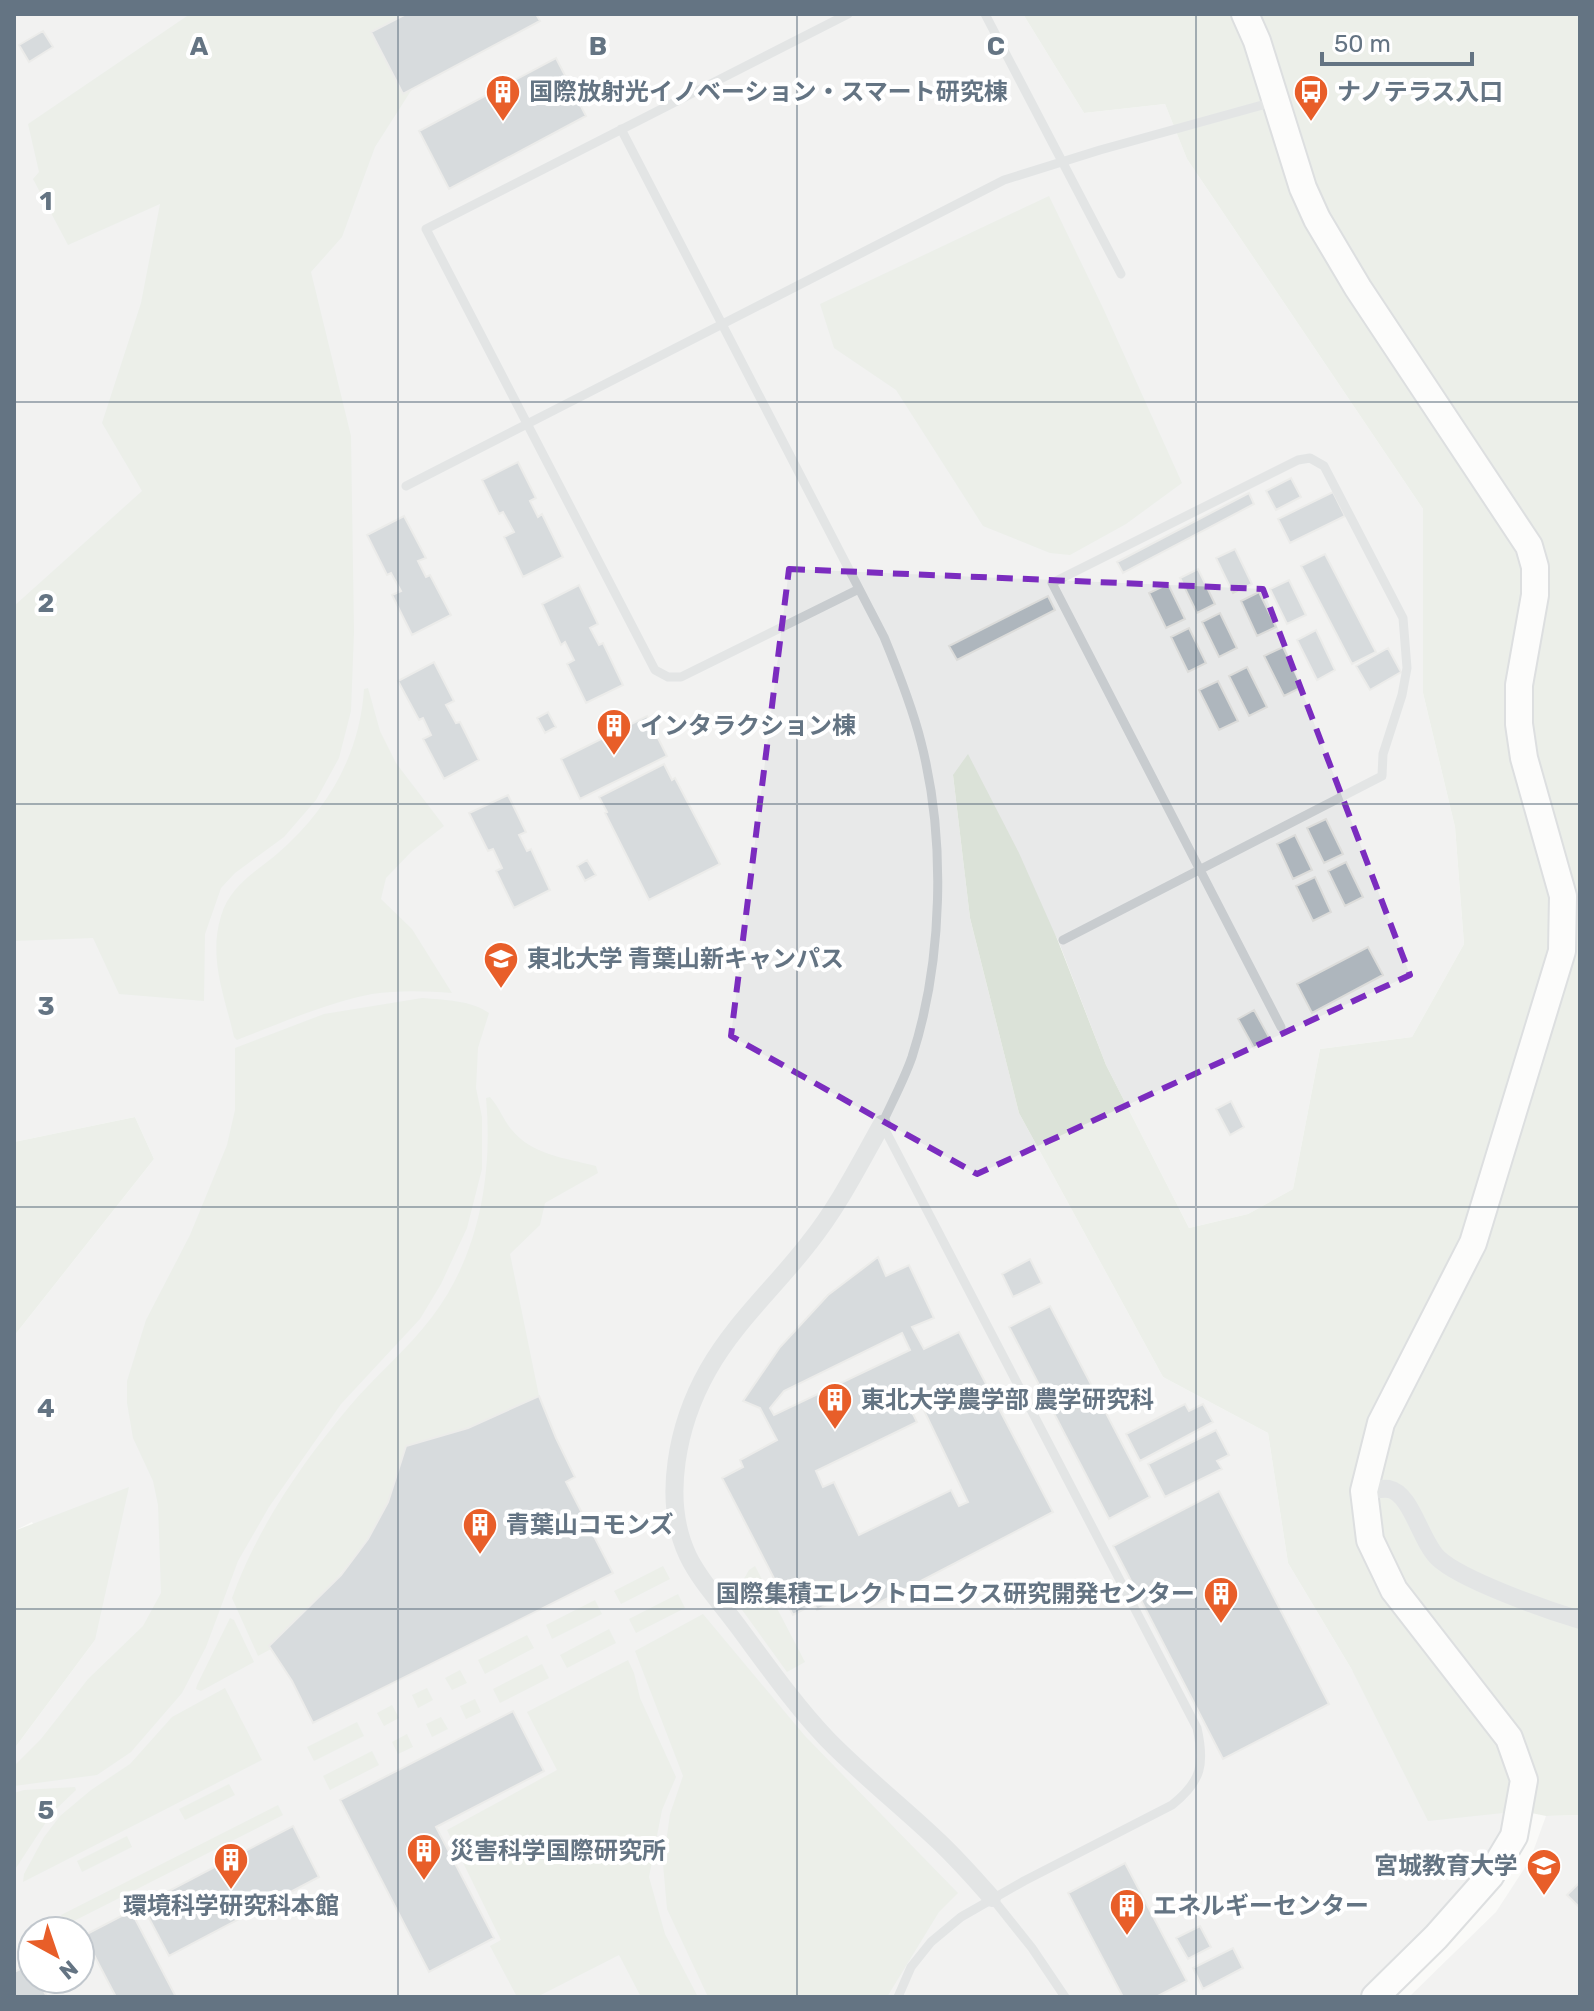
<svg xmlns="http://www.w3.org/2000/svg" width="1594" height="2011" font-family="Rubik,'Noto Sans JP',sans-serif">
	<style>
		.built { fill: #e8e9e9; fill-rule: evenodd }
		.green { fill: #dbe2d8 }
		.building { fill: #aeb6bd; stroke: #dcdcda; stroke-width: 2; fill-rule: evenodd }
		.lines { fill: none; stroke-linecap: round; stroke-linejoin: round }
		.secondary-casing { stroke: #babfc4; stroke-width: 30 }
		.lane { stroke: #c8cccf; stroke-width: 9 }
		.street { stroke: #c8cccf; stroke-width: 18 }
		.secondary { stroke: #fff; stroke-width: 26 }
		.marked { fill: none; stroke: #7b2cbf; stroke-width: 6; stroke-dasharray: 16 10; stroke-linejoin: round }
		.grid { fill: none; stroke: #647483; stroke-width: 2; stroke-opacity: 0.55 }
		.labels { text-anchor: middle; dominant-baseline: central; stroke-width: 8; stroke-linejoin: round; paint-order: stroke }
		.poi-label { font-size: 24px; font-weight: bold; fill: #647483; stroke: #fff; text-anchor: start }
		.grid-label { font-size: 26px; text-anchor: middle; font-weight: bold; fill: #647483; stroke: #fff; stroke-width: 8; stroke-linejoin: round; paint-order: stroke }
	</style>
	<rect width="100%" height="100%" fill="#fafaf8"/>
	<path class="built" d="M14 14H1023L1084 113 1165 104 1187 159 1423 509V693L1455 827 1464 944 1412 1037 1320 1049 1293 1189 1248 1214 1189 1228 1106 1065 1058 940 953 775 970 918 1019 1113 1163 1377 1268 1433 1288 1563 1352 1670 1506 1813 1502 1834 1484 1865 1365 1997H14V1749L95 1640 32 1522 14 1531V1336L154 1159 135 1117 14 1142ZM32 1931H80V1979H32Z
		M1580 1815V1997H1409L1496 1912 1530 1860 1546 1816Z"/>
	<path class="green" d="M190 14H460L375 147 342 237 311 272 351 436 354 632 351 711 339 758 316 800 284 837 235 873 221 888 205 934 204 1001 119 994 93 938 14 941V606L142 491 102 423 141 303 160 204 68 245 33 179 39 172 28 124Z
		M1023 14H1580V1815L1546 1816 1522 1811 1428 1821 1352 1670 1288 1563 1268 1433 1163 1377 1019 1113 970 918 953 775 968 754 1019 853 1058 941 1106 1065 1189 1228 1248 1214 1293 1189 1320 1049 1412 1037 1464 944 1455 827 1423 693V509L1187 159 1165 104 1084 113Z
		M1049 196 1103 308 1182 483 1126 524 1070 555 1050 553 983 526 896 390 834 348 820 304Z
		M368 688 380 731 396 763 444 826 412 851 386 878 381 899 412 929 452 993C426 991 398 990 372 994 329 1002 278 1024 237 1040L234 1037C225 997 208 958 221 916 230 886 254 873 277 854 327 811 360 755 364 689Z
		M422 998C444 1000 471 1000 489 1013L478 1048 476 1088 482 1117V1169L467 1228 441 1284 420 1319 341 1404 269 1507 238 1561 206 1647 182 1693 131 1752 97 1775 14 1786V1766L41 1739 88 1679 143 1626 161 1593 158 1505 153 1481 133 1438 127 1403V1381L146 1320 190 1235 227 1145 235 1110V1048L324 1014Z
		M490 1097C499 1107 503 1119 511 1129 532 1155 565 1158 596 1166L598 1173 545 1203 540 1225 510 1254 539 1396 468 1428 406 1446C400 1465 395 1486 387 1504 359 1561 315 1603 270 1645L271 1649 258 1656 232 1598C257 1528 302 1463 349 1407 375 1376 407 1350 432 1317 479 1255 493 1175 486 1098Z
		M135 1117 154 1159 14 1336V1142Z
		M129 1487 95 1640 14 1749V1531Z
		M663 1566 670 1579 621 1604 614 1591Z
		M755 1566 805 1662 787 1672 735 1600 746 1592 742 1582 749 1570Z
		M678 1594 685 1608 636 1633 629 1619Z
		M595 1600 602 1614 552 1639 546 1625Z
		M703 1614 805 1736 958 1893 939 1912 887 1997H708L667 1909 663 1864 670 1814 683 1776 635 1651Z
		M230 1618 234 1620 254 1662 201 1691 196 1689 197 1685Z
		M609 1629 616 1643 567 1668 560 1655Z
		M527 1635 534 1648 485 1674 478 1660Z
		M628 1660 634 1673 640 1698 676 1777 662 1810 649 1877 665 1934 698 1997H641L619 1955 537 1997H517L490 1946 501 1940 447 1830 557 1770 527 1712Z
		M542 1664 549 1678 500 1703 493 1689Z
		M460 1670 467 1683 452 1690 445 1678Z
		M225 1688 262 1760 23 1882 24 1874 44 1837 60 1816 91 1790 130 1764 172 1717Z
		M427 1688 433 1700 418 1708 412 1695Z
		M475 1699 481 1712 466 1719 460 1706Z
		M392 1705 399 1718 384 1726 377 1713Z
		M441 1717 448 1729 432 1737 426 1724Z
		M357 1722 364 1736 314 1761 307 1747Z
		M407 1734 413 1747 398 1754 392 1742Z
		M372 1751 379 1765 330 1790 323 1776Z
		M229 1784 235 1795 185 1820 179 1809Z
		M75 1787 76 1790 52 1813 14 1871V1793L24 1790Z
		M278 1805 283 1815 66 1925 61 1915Z
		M127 1836 132 1847 82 1872 77 1861Z"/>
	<path class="building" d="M406 14H536L540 21 403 94 371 32Z
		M43 31 53 47 29 62 19 45Z
		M556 58 586 116 449 189 419 131Z
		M518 462 536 498 530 501 538 517 542 514 563 557 523 577 504 537 514 532 503 512 499 514 482 480Z
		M1291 478 1301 497 1276 510 1266 491Z
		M1333 492 1345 516 1290 543 1278 519Z
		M1249 493 1254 504 1123 573 1117 562Z
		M404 516 426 558 418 561 426 577 430 575 451 615 412 635 392 595 401 591 391 573 387 575 367 535Z
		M1235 549 1252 584 1233 593 1216 558Z
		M1325 554 1376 652 1352 664 1301 566Z
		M1198 569 1215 604 1197 613 1180 578Z
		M1289 580 1306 615 1287 624 1270 589Z
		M1168 584 1185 619 1166 628 1149 593Z
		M579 585 598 624 590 628 599 645 603 643 623 685 586 703 567 664 574 660 565 642 561 645 542 604Z
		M1259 592 1276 627 1257 636 1241 601Z
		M1048 596 1055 610 957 660 949 646Z
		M1220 613 1237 648 1219 657 1202 622Z
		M1189 628 1206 663 1188 672 1171 637Z
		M1316 630 1335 670 1317 680 1297 640Z
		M1283 647 1302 687 1284 696 1264 656Z
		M1388 648 1401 672 1370 690 1356 666Z
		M434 662 454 701 446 705 456 723 460 722 479 760 444 779 423 739 431 735 423 718 419 720 398 681Z
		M1247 667 1267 707 1249 716 1229 676Z
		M1218 681 1238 721 1219 730 1199 690Z
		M548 712 556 727 545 733 537 718Z
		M647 716 667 756 580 799 561 759Z
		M664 764 672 780 675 778 720 864 649 900 605 813 607 812 599 797Z
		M508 795 526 832 519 835 527 851 531 849 550 890 514 908 496 871 502 868 493 849 488 851 469 813Z
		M1326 819 1343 854 1324 863 1307 828Z
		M1295 835 1312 870 1293 879 1277 844Z
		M587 860 596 875 585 881 577 866Z
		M1346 862 1363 897 1345 906 1328 871Z
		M1315 877 1331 912 1313 921 1296 886Z
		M1368 947 1383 975 1312 1013 1297 984Z
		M1254 1010 1270 1039 1254 1048 1238 1019Z
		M1231 1101 1244 1127 1230 1135 1216 1109Z
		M878 1257 886 1276 909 1265 934 1318 912 1327 924 1349 959 1332 1053 1512 869 1608 859 1589 817 1610 814 1604 793 1615 722 1478 743 1467 740 1460 777 1440 760 1408 743 1401 780 1347 828 1295ZM902 1333 910 1350 774 1415 770 1408 784 1391ZM918 1398 968 1502 959 1506 951 1490 859 1535 834 1482 823 1487 816 1471 917 1422 908 1404Z
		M1030 1259 1042 1283 1013 1297 1002 1274Z
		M1050 1306 1150 1497 1109 1519 1009 1327Z
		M539 1396 556 1438 575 1477 566 1482 613 1573 313 1723 292 1681 269 1646 341 1575 368 1539 388 1502 406 1446 468 1428Z
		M1185 1404 1189 1411 1203 1404 1213 1422 1140 1461 1126 1434Z
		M1216 1430 1229 1455 1217 1461 1222 1469 1165 1497 1148 1464Z
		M1219 1491 1329 1704 1223 1759 1113 1546Z
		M513 1711 544 1771 436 1827 494 1938 429 1972 340 1800Z
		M293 1826 319 1877 169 1956 142 1905Z
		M1125 1863 1187 1981 1156 1997H1123L1068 1893Z
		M1580 1882V1908L1567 1895Z
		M131 1911 176 1997H116L94 1955 91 1957 81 1937Z
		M1200 1926 1211 1947 1188 1959 1176 1938Z
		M1233 1948 1243 1968 1203 1989 1193 1968Z
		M30 1964 32 1979H38L47 1997H14V1972Z"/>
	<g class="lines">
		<defs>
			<path id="secondary" d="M1245 14 1257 41 1303 188 1317 219 1358 288 1529 546 1535 567V595L1519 685V724L1524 758 1563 896 1562 951 1473 1243 1381 1423 1364 1491 1370 1540 1394 1590 1509 1738 1524 1780 1514 1836 1490 1876 1436 1937 1375 1997"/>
		</defs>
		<use href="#secondary" class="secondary-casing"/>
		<path class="lane" d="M848 14 426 229 655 670 668 677H681L859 589
			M985 14 1121 274
			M621 129 884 637C898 671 912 706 921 742 946 839 943 961 912 1057 904 1080 892 1102 882 1124L1197 1728C1205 1764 1202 1781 1172 1805L1024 1881 961 1917 931 1942 911 1967 898 1997
			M406 486 1004 180 1100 150 1273 102
			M1063 940 1382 776 1383 754 1402 695 1407 668 1403 618 1324 466 1310 458 1298 460 1052 583 1281 1027
			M992 1898 1032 1948 1065 1997"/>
		<path class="street" d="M882 1124C859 1165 838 1207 809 1243 776 1286 735 1322 708 1370 678 1423 661 1499 688 1556 700 1581 721 1603 737 1625 766 1664 794 1704 827 1739 861 1774 899 1804 934 1837 955 1856 973 1877 992 1898
			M1364 1491C1371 1490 1381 1488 1389 1489 1411 1493 1421 1542 1438 1558 1461 1580 1547 1610 1580 1620"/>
		<use href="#secondary" class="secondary"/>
	</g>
	<path d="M0 0H1594V2011H0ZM789 569 1263 589 1410 975 977 1174 731 1036Z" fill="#fafaf8" fill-opacity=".55" fill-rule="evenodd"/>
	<path class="marked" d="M789 569 1263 589 1410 975 977 1174 731 1036Z"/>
	<path class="grid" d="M398 14V1997M797 14V1997M1196 14V1997M14 402H1580M14 804H1580M14 1207H1580M14 1609H1580"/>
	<defs>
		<symbol id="building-pin" viewBox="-11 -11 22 30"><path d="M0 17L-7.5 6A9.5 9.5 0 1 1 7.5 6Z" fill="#e85e29" stroke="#fff"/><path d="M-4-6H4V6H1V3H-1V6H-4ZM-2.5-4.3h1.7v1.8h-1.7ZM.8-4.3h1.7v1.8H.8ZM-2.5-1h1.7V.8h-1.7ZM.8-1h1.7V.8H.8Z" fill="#fff"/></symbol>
		<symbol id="bus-pin" viewBox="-11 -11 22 30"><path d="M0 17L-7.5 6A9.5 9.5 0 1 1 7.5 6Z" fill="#e85e29" stroke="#fff"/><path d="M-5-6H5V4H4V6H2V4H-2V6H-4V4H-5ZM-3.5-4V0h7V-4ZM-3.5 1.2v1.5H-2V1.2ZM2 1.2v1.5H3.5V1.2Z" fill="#fff"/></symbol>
		<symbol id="university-pin" viewBox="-11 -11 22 30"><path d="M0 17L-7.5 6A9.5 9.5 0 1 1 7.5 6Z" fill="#e85e29" stroke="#fff"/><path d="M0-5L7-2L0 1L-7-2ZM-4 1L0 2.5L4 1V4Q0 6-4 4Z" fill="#fff"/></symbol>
	</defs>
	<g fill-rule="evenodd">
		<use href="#building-pin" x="483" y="72" width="40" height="54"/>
		<use href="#bus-pin" x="1291" y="72" width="40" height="54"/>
		<use href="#building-pin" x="594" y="706" width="40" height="54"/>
		<use href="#university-pin" x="481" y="939" width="40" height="54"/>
		<use href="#building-pin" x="815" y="1380" width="40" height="54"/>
		<use href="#building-pin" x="460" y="1505" width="40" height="54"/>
		<use href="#building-pin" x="1201" y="1574" width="40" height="54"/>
		<use href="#building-pin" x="404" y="1831" width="40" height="54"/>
		<use href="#building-pin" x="211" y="1840" width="40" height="54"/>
		<use href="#university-pin" x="1524" y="1846" width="40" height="54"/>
		<use href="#building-pin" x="1107" y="1886" width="40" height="54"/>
	</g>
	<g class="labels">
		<g class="poi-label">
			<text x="529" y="92">国際放射光イノベーション・スマート研究棟</text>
			<text x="1337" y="92">ナノテラス入口</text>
			<text x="640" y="726">インタラクション棟</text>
			<text x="527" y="959">東北大学 青葉山新キャンパス</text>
			<text x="861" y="1400">東北大学農学部 農学研究科</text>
			<text x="506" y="1525">青葉山コモンズ</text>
			<text x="1195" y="1594" text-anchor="end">国際集積エレクトロニクス研究開発センター</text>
			<text x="450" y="1851">災害科学国際研究所</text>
			<text x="1518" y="1866" text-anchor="end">宮城教育大学</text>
			<text x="231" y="1906" text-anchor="middle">環境科学研究科本館</text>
			<text x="1153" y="1906">エネルギーセンター</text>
		</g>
	</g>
	<g class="grid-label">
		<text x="199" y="55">A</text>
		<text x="598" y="55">B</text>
		<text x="996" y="55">C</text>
		<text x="46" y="210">1</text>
		<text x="46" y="612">2</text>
		<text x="46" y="1015">3</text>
		<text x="46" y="1417">4</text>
		<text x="46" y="1819">5</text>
	</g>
	<rect width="1594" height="2011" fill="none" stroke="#647483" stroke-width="32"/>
	<g transform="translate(56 1955) rotate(140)"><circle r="38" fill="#ffffff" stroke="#c1c7cd" stroke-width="2"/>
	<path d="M0-6L14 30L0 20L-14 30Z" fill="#e85e29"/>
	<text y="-12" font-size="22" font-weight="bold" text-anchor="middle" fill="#647483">N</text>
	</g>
	<path d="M1322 52v12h150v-12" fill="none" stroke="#647483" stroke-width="4"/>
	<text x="1334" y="52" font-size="24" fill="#647483" stroke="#ffffff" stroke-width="6" paint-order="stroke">50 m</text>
</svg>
